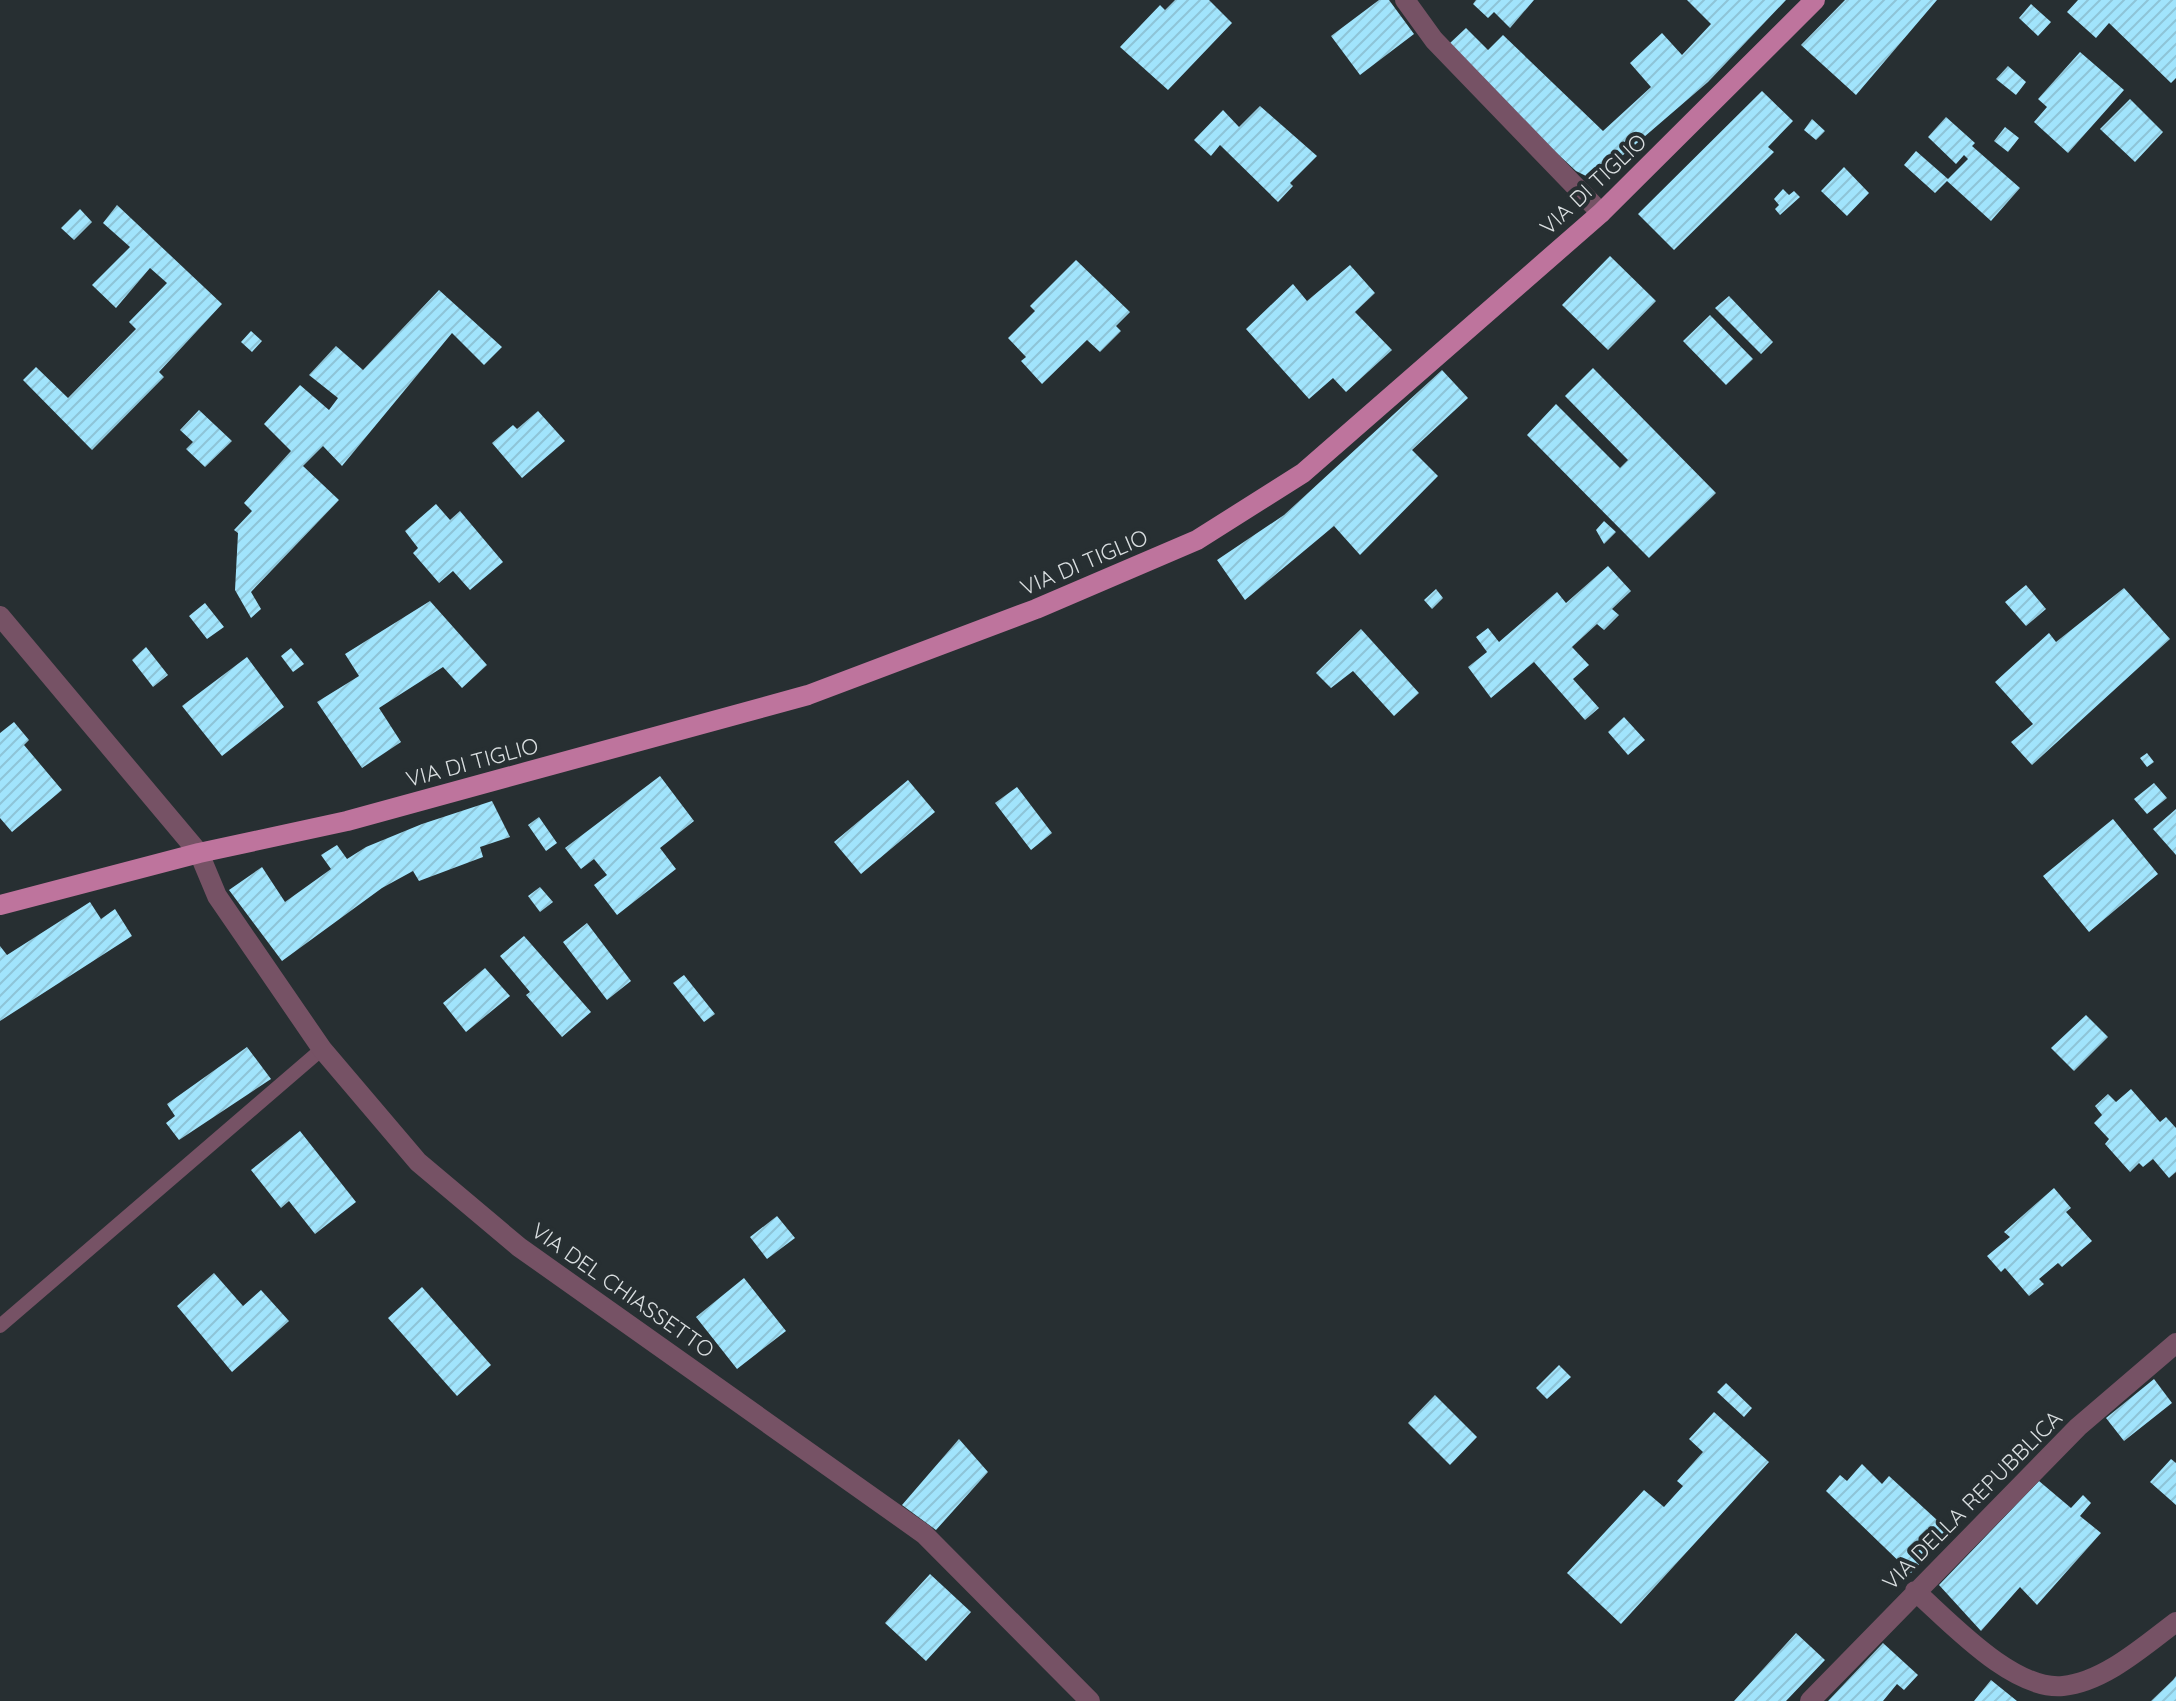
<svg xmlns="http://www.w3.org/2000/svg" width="2176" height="1701" font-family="Quicksand,sans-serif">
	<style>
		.building { fill: url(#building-hatch) }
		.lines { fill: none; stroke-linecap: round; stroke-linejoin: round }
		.lane { stroke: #765265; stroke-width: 14 }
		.street { stroke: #765265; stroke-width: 20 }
		.primary { stroke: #be749d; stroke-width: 20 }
		.labels { text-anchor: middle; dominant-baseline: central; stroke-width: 8; stroke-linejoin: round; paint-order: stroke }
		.street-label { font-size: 22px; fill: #d8dddf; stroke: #272f32 }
	</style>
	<defs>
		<pattern id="building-hatch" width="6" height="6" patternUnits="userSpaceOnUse" patternTransform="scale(2)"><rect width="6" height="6" fill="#a1e4fc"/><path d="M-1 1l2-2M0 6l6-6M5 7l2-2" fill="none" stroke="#8ec4d7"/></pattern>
	</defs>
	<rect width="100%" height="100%" fill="#272f32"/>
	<path class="building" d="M1175 0H1209L1232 23 1168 90 1120 47 1160 5 1165 10Z
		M1379 0H1389L1414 34 1360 75 1331 36Z
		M1476 0H1534L1510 28 1494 12 1488 18 1473 4Z
		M1687 0H1786L1708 82 1594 180 1576 171 1549 146 1449 44 1466 28 1488 50 1503 35 1603 131 1651 87 1630 63 1662 33 1682 55 1711 24Z
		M1845 0H1937L1856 95 1801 45Z
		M2078 0H2176V78L2171 83 2109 23 2096 38 2067 12Z
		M2031 4 2051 22 2038 36 2019 18Z
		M2080 52 2124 90 2068 153 2034 122 2047 107 2038 99Z
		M2008 66 2026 82 2016 95 1996 79Z
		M1762 91 1793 121 1768 147 1774 152 1674 250 1638 214Z
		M2130 99 2163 132 2135 162 2100 129Z
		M1260 106 1317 156 1290 183 1293 186 1278 202 1220 145 1211 156 1194 140 1223 110 1239 127Z
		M1946 117 1975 143 1972 146 2020 188 1991 221 1947 181 1935 193 1904 165 1916 151 1948 179 1968 159 1964 155 1956 164 1928 137Z
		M1812 119 1825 131 1816 140 1804 130Z
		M2005 127 2019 138 2008 152 1994 141Z
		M1844 167 1869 193 1847 216 1821 191Z
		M1783 189 1789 195 1794 191 1800 197 1780 215 1775 209 1779 205 1774 199Z
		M117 205 222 304 159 372 164 377 92 450 23 380 36 367 68 398 136 329 129 322 167 283 150 268 116 308 92 285 130 247 103 223Z
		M80 209 92 222 74 240 61 228Z
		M1610 256 1656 301 1608 350 1562 305Z
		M1076 260 1130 312 1116 326 1121 331 1100 352 1087 340 1042 384 1021 361 1026 357 1008 338 1035 311 1030 306Z
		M1350 265 1375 293 1355 312 1392 350 1346 392 1333 378 1309 399 1246 329 1293 284 1307 301Z
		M439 290 502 347 484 365 452 333 342 466 323 446 303 466 339 500 251 592 261 609 251 618 235 590 238 533 234 530 252 511 244 503 291 451 264 424 300 385 329 410 338 398 309 375 336 346 363 370Z
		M1729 296 1773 342 1761 354 1715 308Z
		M1710 315 1753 359 1726 385 1683 341Z
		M251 331 262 341 252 352 241 342Z
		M1593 368 1716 493 1649 558 1527 435 1556 404 1620 468 1628 460 1565 396Z
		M1442 370 1468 398 1412 450 1438 476 1360 555 1334 526 1245 600 1217 560 1284 515Z
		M199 410 232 441 205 467 186 449 193 442 180 430Z
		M538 411 565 441 522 478 492 443 513 425 517 429Z
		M436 504 450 520 460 511 503 562 470 590 453 571 439 583 413 553 418 548 405 531Z
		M1604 521 1616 532 1604 544 1596 530Z
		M1608 566 1631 591 1612 609 1619 615 1604 630 1597 624 1572 647 1589 665 1573 679 1599 708 1585 720 1534 662 1491 698 1468 667 1487 652 1476 637 1488 628 1499 642 1557 592 1566 603Z
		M2026 585 2046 609 2026 626 2005 602Z
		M2124 588 2170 639 2032 765 2011 742 2033 724 1995 682 2049 633 2056 642Z
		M1436 589 1443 598 1432 609 1424 600Z
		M430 601 487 665 462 688 443 667 379 708 401 742 362 768 317 702 359 676 345 654Z
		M205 603 224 627 207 639 189 616Z
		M1361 629 1419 693 1394 716 1353 671 1331 688 1316 673Z
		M146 647 168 675 153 687 132 660Z
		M291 648 304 664 293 672 281 656Z
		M247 657 284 707 222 756 182 706Z
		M1624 717 1645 740 1628 755 1608 732Z
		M14 722 29 740 24 745 62 790 12 832 0 818V733Z
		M2147 753 2154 762 2147 767 2140 758Z
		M660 776 694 821 660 848 676 869 617 915 594 885 607 875 594 859 581 869 565 848Z
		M908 780 935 812 861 874 834 842Z
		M2154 783 2167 798 2147 814 2134 799Z
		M1017 787 1052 833 1031 850 995 803Z
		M492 801 510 837 480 847 483 857 419 881 413 871 382 888 282 961 229 890 262 867 285 902 331 869 321 855 337 845 347 859 366 847 422 824Z
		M2176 809V855L2153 829Z
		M539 817 557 843 546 851 528 825Z
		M2113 819 2158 874 2089 932 2043 876Z
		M540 887 553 902 540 912 528 896Z
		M90 902 101 919 115 909 132 936 0 1021V946L7 955Z
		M587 923 631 981 607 1000 563 942Z
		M524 936 591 1012 562 1037 526 995 530 992 500 956Z
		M485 968 510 996 466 1032 443 1003Z
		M684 975 715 1014 704 1022 673 983Z
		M2086 1015 2108 1037 2074 1071 2051 1048Z
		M247 1047 271 1079 179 1140 166 1123 175 1116 167 1104Z
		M2131 1089 2160 1122 2166 1117 2176 1128V1172L2169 1178 2153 1159 2143 1167 2139 1163 2130 1172 2105 1144 2109 1139 2094 1123 2102 1115 2095 1106 2108 1094 2116 1102Z
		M300 1131 356 1202 315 1234 289 1201 281 1208 251 1170Z
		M2054 1188 2071 1208 2066 1212 2092 1241 2062 1267 2058 1263 2039 1279 2044 1284 2029 1296 2005 1268 2001 1272 1987 1256 2010 1237 2004 1232Z
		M777 1216 795 1238 767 1259 750 1237Z
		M214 1273 243 1306 261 1290 289 1321 232 1372 177 1306Z
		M744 1278 786 1331 737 1369 696 1317Z
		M422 1287 491 1365 457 1396 388 1318Z
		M1559 1365 1571 1377 1547 1399 1536 1388Z
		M2154 1379 2172 1403 2124 1441 2106 1418Z
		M1726 1383 1752 1408 1744 1417 1717 1392Z
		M1435 1395 1477 1437 1450 1465 1408 1423Z
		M1714 1412 1769 1462 1621 1624 1567 1573 1644 1490 1664 1507 1683 1486 1677 1481 1703 1452 1689 1439Z
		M959 1439 988 1472 936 1530 902 1505Z
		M2171 1459 2176 1463V1505L2150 1482Z
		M1862 1464 1882 1484 1889 1476 1949 1531 1911 1573 1826 1491 1840 1475 1847 1481Z
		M2039 1481 2071 1508 2083 1495 2091 1503 2080 1516 2101 1533 2037 1605 2020 1587 1981 1631 1939 1585Z
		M930 1574 971 1612 926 1661 885 1623Z
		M1796 1633 1825 1660 1786 1701H1734Z
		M1883 1643 1918 1675 1904 1690 1897 1684 1883 1701H1828Z
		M2176 1676V1701H2151L2173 1680Z
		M1991 1680 2017 1701H1974Z"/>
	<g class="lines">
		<path class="lane" d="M0 1326 322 1049"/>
		<path class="street" d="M1405 0 1434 40 1601 213
			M0 616 199 853 217 896 322 1049 418 1162 519 1247 924 1534 1090 1701
			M1915 1591C1950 1622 2013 1691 2063 1686 2104 1682 2144 1646 2176 1622
			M1810 1701 2078 1427 2176 1343"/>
		<path class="primary" d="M0 905 199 853 347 821 808 695 1036 609 1197 540 1303 473 1601 213 1815 0"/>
	</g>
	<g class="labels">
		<g class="street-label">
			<text transform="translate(1593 184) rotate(-43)">VIA DI TIGLIO</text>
			<text transform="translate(1084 562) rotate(-23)">VIA DI TIGLIO</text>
			<text transform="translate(472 762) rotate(-15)">VIA DI TIGLIO</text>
			<text transform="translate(623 1290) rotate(35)">VIA DEL CHIASSETTO</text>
			<text transform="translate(1972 1500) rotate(-45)">VIA DELLA REPUBBLICA</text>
		</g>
	</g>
</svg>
